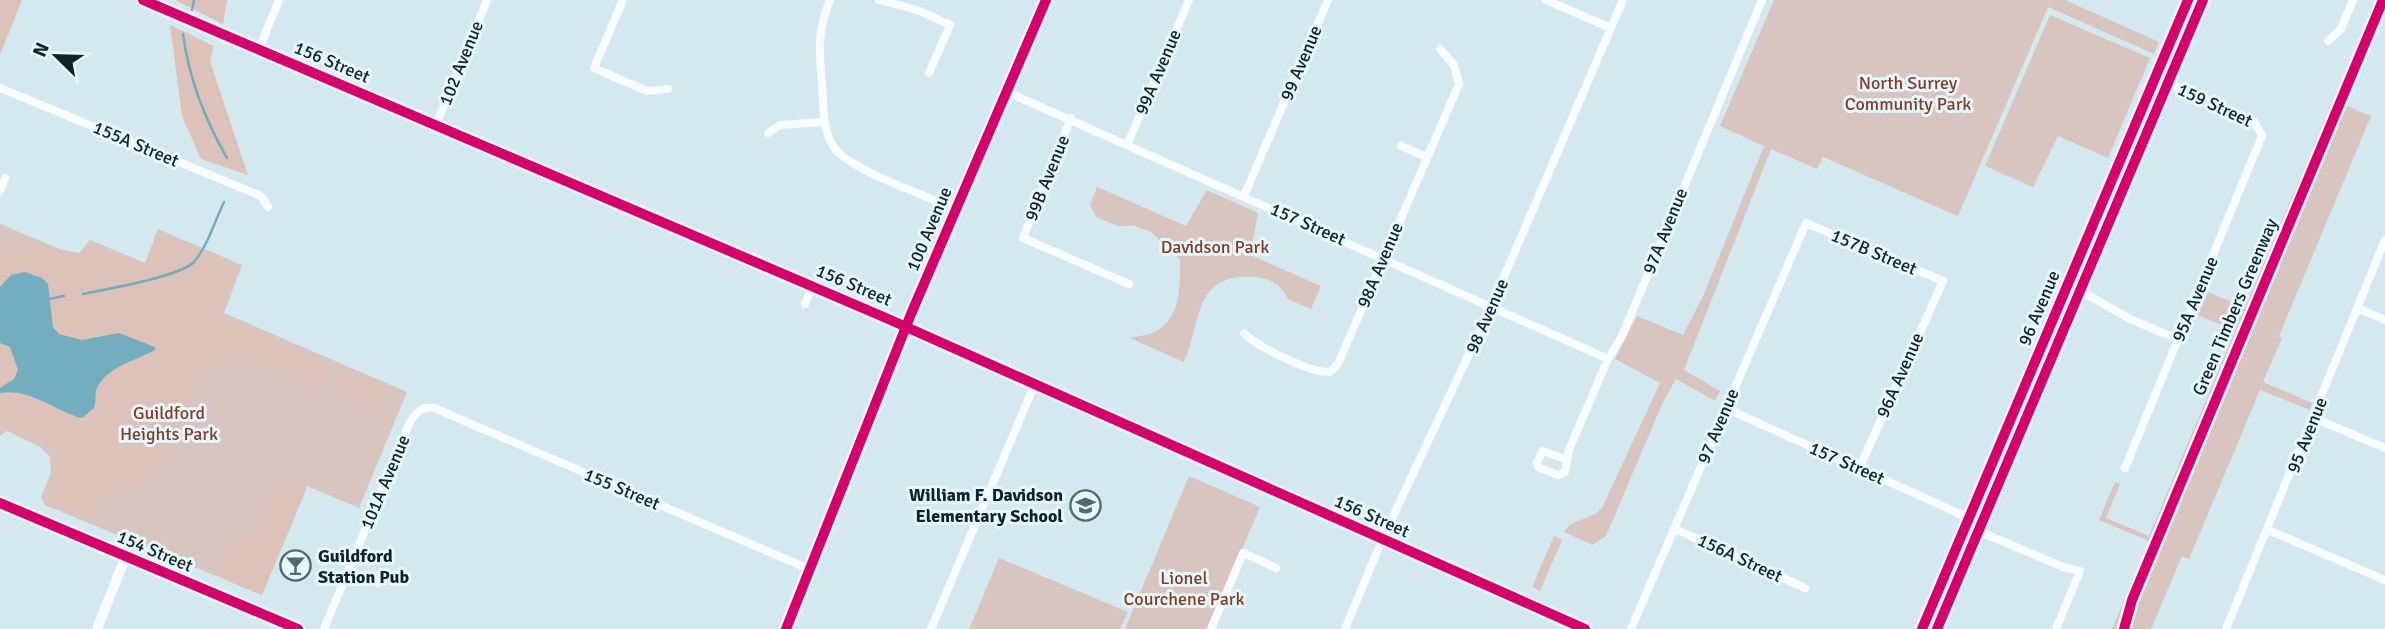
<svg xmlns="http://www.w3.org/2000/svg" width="2385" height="629" font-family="Signika,sans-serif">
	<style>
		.green { fill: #d8c5bf }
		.forest { fill: #dcc2b8 }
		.water { fill: #72adc0 }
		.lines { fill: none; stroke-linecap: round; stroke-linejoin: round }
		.stream { stroke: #72adc0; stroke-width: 2.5 }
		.minor { stroke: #f9fcfd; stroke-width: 8 }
		.tertiary { stroke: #f9fcfd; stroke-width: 10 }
		.secondary { stroke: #f9fcfd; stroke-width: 10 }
		.cycleway-casing { stroke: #e6f8fe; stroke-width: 15 }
		.cycleway { stroke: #d6006c; stroke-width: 10 }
		.labels { text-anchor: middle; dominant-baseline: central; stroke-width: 6; stroke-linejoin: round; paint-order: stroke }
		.street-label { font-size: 18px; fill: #112329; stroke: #e6f8fe }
		.park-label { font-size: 18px; fill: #873a1d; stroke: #e6f8fe }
		.poi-label { font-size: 18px; font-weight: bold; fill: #112329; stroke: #e6f8fe; text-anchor: end }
	</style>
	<rect width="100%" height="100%" fill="#d4e8f0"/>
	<path class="green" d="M1774 0H2065L2159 42 2154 54 2048 7 1958 216 1823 157 1817 169 1771 149 1684 370 1720 391 1715 401 1676 379 1663 402 1606 536 1592 545 1564 532C1573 517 1591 521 1602 508L1660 383 1615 359 1637 316 1683 335 1704 294 1764 146 1720 126Z
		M2050 15 2150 58 2108 158 2058 136 2033 187 1985 166Z
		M2333 100 2371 116 2279 336 2282 338 2263 382 2312 403 2310 410 2260 390 2189 559 2182 556 2151 629H2112L2149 541 2099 520 2115 482 2120 484 2106 518 2149 536 2235 331 2198 315 2208 292 2245 307Z
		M1097 187 1186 226 1207 190 1258 213 1250 255 1321 286 1311 309 1288 299C1281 285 1271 278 1254 277 1192 273 1202 323 1184 362L1130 338C1138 336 1150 335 1157 331 1182 316 1180 283 1180 259L1151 232 1135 226H1118L1096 217 1090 205Z
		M0 224 60 249 79 253 90 240 145 263 158 229 242 265 224 313 407 392 359 508 307 486 262 595 45 505 41 497 51 473 50 457 40 447 7 431 0 436Z
		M1189 476 1260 507 1208 629H1125Z
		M1554 536 1562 540 1540 591 1532 587Z
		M999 558 1128 612 1120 629H969Z"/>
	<path class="forest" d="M0 0H22L0 55Z
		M176 0H227L223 24 179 2Z
		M170 25 214 46 210 61 248 175 201 159 182 116Z
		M161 235 237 268 219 316 324 361 332 367 328 382C304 398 252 343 217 362L186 403 171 458 142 490 119 489 100 504 90 518H82L50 502 64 460 63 452 16 428 0 425V393L36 397 62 413 97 397C92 365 147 367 155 347L119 333 82 340 59 334 51 319 11 275 0 287V253L12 242 45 245 81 257 91 245 148 269Z
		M0 343 10 347 18 370 14 379 0 388Z
		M340 372 388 391V399L376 406 338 388 334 381Z
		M289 481 306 490 262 595 219 577C230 544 226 535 264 529 273 514 266 484 289 481Z"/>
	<path class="water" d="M25 272 42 278 48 284 53 327 59 334 82 340 119 333 155 347V350C138 360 109 366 98 386 94 392 97 400 94 408L82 418C54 411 31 388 0 393V388L14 379 18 370 10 347 0 343V287L11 275Z"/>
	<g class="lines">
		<path class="stream" d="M192 10 194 0
			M183 34C189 79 204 118 227 158
			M83 294C106 289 179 277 194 262 207 247 215 221 224 202
			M49 299 64 296"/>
		<path class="minor" d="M623 0 594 68 647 91 668 89
			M830 0C817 32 819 50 822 84 824 104 822 128 833 146 846 169 930 197 956 209
			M879 0 917 10 950 25 929 73
			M1546 0 1611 28
			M2328 41 2341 29 2353 0
			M259 49 279 0
			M0 88 261 196 268 207
			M1007 92 1608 359
			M1071 118 1023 238 1129 284
			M436 125 487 0
			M768 133 780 125 825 122
			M1128 143 1189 0
			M1401 146 1427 157
			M0 191 5 178
			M1244 196 1328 0
			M2068 284 2132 320 2178 339
			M805 304 812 286
			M2357 308 2385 320
			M1244 333C1257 347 1311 373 1330 372L1338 364 1459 84 1454 65 1440 49
			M1725 408 1969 518
			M2314 418 2385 448
			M1567 460 1543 451 1537 462 1538 467 1558 475 1565 472 1569 450 1608 359 1622 336 1762 0
			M2125 468 2262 136 2254 121 2168 83
			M1675 529 1805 588
			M2268 530 2385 580
			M1978 531 2063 567 2080 571 2056 629
			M348 570 377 583
			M324 629 409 424C415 413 421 406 434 408L809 569
			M931 629 1034 386
			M1211 629 1243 553 1276 568
			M1345 629 1382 540 1491 307 1623 0
			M1631 629 1806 223 1943 281 1859 469
			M2226 629 2385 240"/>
		<path class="tertiary" d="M97 629 125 558"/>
		<path class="secondary" d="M143 0 886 318 1585 629
			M0 503 298 629
			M786 629 911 314 1046 0
			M1922 629 2188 0
			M1937 629 2203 0"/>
		<defs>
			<path id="cycleway" d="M143 0 886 318 1585 629
				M0 503 298 629
				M786 629 911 314 1046 0
				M1922 629 2188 0
				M1937 629 2203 0
				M2124 629 2132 600 2383 0"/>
		</defs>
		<use href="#cycleway" class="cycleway-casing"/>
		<use href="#cycleway" class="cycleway"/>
	</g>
	<defs>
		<symbol id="school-ring" viewBox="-11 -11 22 22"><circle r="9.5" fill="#e6f8fe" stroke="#55686f" stroke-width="1.5"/><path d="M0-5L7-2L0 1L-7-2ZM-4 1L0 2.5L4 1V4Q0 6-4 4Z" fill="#55686f"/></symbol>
		<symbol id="bar-ring" viewBox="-11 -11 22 22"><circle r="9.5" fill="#e6f8fe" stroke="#55686f" stroke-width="1.5"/><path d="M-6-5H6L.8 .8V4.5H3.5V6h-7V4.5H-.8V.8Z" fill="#55686f"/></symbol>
	</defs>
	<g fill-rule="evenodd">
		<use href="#school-ring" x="1068" y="488" width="35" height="35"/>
		<use href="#bar-ring" x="278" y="548" width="35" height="35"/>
	</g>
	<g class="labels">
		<g class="street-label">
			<text transform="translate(332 62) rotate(23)">156 Street</text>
			<text transform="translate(461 63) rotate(-68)">102 Avenue</text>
			<text transform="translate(1301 63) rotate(-67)">99 Avenue</text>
			<text transform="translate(1158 72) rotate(-67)">99A Avenue</text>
			<text transform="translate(2215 105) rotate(25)">159 Street</text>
			<text transform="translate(136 144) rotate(23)">155A Street</text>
			<text transform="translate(1047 178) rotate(-68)">99B Avenue</text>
			<text transform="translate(1308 224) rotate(24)">157 Street</text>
			<text transform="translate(929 229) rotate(-67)">100 Avenue</text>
			<text transform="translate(1665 231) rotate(-68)">97A Avenue</text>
			<text transform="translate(1874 252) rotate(23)">157B Street</text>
			<text transform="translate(1380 265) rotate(-67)">98A Avenue</text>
			<text transform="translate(854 285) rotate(23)">156 Street</text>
			<text transform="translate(2195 299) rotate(-67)">95A Avenue</text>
			<text transform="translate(2235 307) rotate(-67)">Green Timbers Greenway</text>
			<text transform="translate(2039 308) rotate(-67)">96 Avenue</text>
			<text transform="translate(1487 316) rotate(-66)">98 Avenue</text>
			<text transform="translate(1900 375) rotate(-66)">96A Avenue</text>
			<text transform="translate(1718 426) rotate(-67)">97 Avenue</text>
			<text transform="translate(2307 435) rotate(-68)">95 Avenue</text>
			<text transform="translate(1847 463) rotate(24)">157 Street</text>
			<text transform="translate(385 482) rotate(-67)">101A Avenue</text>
			<text transform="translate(622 489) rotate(23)">155 Street</text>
			<text transform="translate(1372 516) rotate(24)">156 Street</text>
			<text transform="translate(155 551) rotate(23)">154 Street</text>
			<text transform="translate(1740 558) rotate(25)">156A Street</text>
		</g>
		<g class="park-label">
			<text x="1908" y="83">North Surrey<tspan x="1908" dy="21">Community Park</tspan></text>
			<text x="1215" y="247">Davidson Park</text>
			<text x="169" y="413">Guildford<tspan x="169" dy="21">Heights Park</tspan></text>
			<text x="1184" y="578">Lionel<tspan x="1184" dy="21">Courchene Park</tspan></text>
		</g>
		<g class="poi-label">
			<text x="1063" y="495">William F. Davidson<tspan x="1063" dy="21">Elementary School</tspan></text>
			<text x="318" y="556" text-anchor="start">Guildford<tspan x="318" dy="21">Station Pub</tspan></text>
		</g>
	</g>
	<g transform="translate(56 56) rotate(293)" stroke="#e6f8fe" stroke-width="5" paint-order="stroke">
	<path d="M0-5L12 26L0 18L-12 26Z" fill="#112329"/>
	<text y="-10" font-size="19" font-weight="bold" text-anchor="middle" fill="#112329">N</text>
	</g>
</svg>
